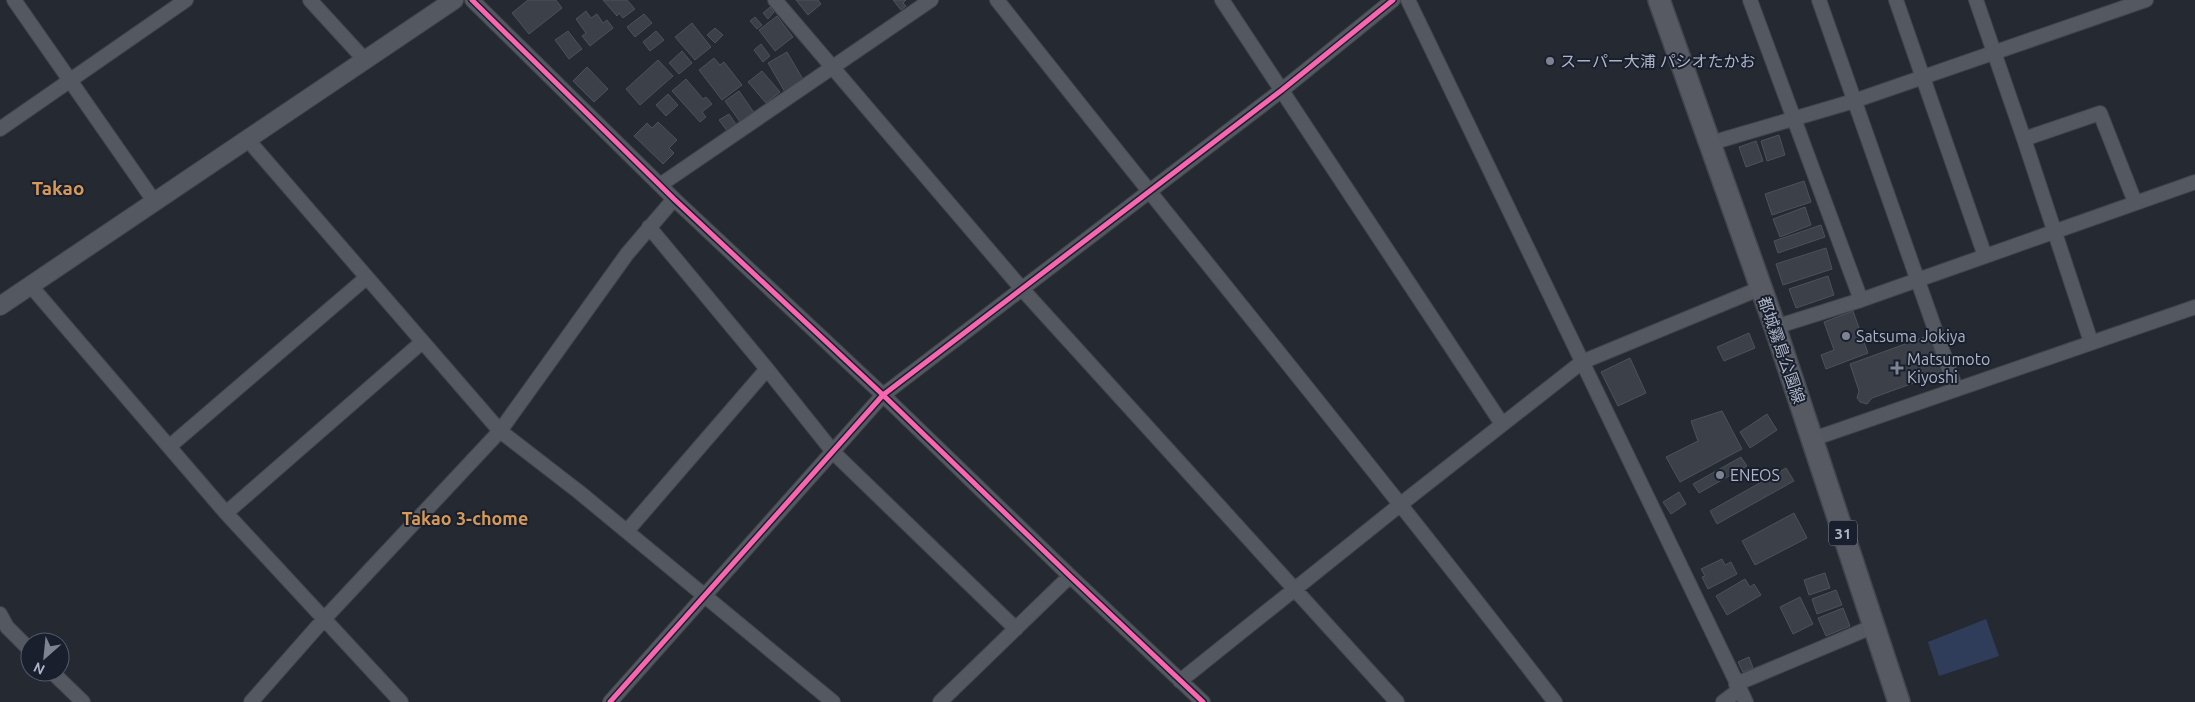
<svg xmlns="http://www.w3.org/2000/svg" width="2195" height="702" font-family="Ubuntu,'Noto Sans JP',sans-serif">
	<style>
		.water { fill: #303d5a }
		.building { fill: #3c4049; stroke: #4c515a }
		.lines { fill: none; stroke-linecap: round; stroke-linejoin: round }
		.minor-casing { stroke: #41444b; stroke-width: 16 }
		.tertiary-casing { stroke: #41444b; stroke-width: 20 }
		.primary-casing { stroke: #42464f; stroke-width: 24 }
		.minor { stroke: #545860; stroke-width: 14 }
		.tertiary { stroke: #545860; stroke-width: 18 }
		.primary { stroke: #575a63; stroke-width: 21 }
		.cycleway-casing { stroke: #191f2d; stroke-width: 8 }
		.cycleway { stroke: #f766af; stroke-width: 5 }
		.poi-dot { fill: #7d8392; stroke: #191f2d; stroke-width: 2 }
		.labels { text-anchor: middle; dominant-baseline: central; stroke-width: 4; stroke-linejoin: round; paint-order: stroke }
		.shield { fill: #191f2d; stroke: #818797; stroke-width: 1 }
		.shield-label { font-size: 15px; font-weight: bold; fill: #adb4c5 }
		.poi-label { font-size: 16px; fill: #adb4c5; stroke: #191f2d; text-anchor: start }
		.street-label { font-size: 16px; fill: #adb4c5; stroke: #191f2d }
		.neighbourhood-label { font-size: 18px; font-weight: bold; fill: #d69957; stroke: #191f2d }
		.quarter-label { font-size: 19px; font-weight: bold; fill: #d69957; stroke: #191f2d }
	</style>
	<rect width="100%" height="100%" fill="#252932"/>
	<path class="water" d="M1986 619 1999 656 1939 676 1928 642Z"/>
	<path class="building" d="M528 0H556L562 8 529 34 512 13Z
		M603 0H627L635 9 623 18 619 13 617 16Z
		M796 0H818L821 4 808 15Z
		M893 0H906L903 3 906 6 901 10Z
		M770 7 774 12 768 19 763 13Z
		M586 11 591 18 597 14 603 23 607 20 613 28 590 46 582 36 586 33 576 19Z
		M644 14 652 23 635 37 627 27Z
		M777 16 793 37 775 51 759 30Z
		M755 17 762 25 757 29 750 21Z
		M692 23 711 47 695 60 675 37Z
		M715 28 723 35 715 43 707 35Z
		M568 31 582 49 569 59 555 40Z
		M656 31 664 40 650 51 643 42Z
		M761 44 770 56 763 62 754 50Z
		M682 51 692 63 679 74 669 63Z
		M787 52 804 81 785 92 768 63Z
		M714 58 720 65 724 62 742 85 722 100 699 70Z
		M658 60 673 76 640 105 626 89Z
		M587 67 608 89 594 102 573 81Z
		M762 71 780 92 766 103 748 82Z
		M686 79 703 99 706 97 712 104 702 112 706 117 700 122 672 91Z
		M739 91 755 114 741 123 725 101Z
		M668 94 678 105 666 116 656 105Z
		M729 114 737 126 728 132 719 120Z
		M658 122 677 140 669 148 674 153 663 164 634 136 647 123 652 128Z
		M1779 135 1785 155 1767 161 1761 141Z
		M1756 141 1763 161 1746 167 1739 147Z
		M1804 181 1811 202 1772 215 1765 194Z
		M1805 207 1811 225 1780 237 1773 219Z
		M1821 225 1825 237 1778 253 1774 241Z
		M1826 248 1832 269 1783 285 1776 264Z
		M1828 276 1834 295 1796 308 1789 289Z
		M1853 311 1868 353 1826 369 1821 355 1834 350 1824 322Z
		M1749 333 1755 348 1724 361 1717 347Z
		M1930 335 1944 372 1872 398 1867 404 1860 402 1857 398 1859 391 1850 364Z
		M1630 358 1646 393 1618 406 1601 372Z
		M1722 411 1742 449 1680 482 1666 457 1698 441 1691 421Z
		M1767 414 1777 430 1750 448 1740 432Z
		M1741 457 1747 466 1699 493 1693 484Z
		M1786 468 1794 481 1717 524 1710 511Z
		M1679 492 1686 504 1671 514 1663 502Z
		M1794 513 1807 538 1755 565 1742 541Z
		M1722 559 1725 565 1731 562 1737 574 1708 589 1702 577 1705 576 1701 569Z
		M1825 573 1830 588 1809 595 1804 580Z
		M1745 579 1750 587 1754 584 1761 595 1727 615 1716 596Z
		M1836 590 1842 605 1817 614 1812 599Z
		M1800 597 1813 624 1793 634 1780 607Z
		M1843 608 1850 626 1826 636 1818 618Z
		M1749 657 1753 668 1743 672 1738 662Z"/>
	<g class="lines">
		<defs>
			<path id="minor" d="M14 0 154 201
				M310 0 364 59
				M472 0 674 199 883 395 1070 576 1203 702
				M775 0 1022 289 1397 702
				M997 0C1182 235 1373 465 1555 702
				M1222 0 1502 424
				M1408 0 1746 702
				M1750 0 1861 300
				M1819 0 1956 389
				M1896 0 1985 256
				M1976 0 2024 139 2091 342
				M0 129 186 0
				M2024 139 2100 113 2135 202
				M248 140 500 431 579 492 833 702
				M1711 143 1854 101 2146 0
				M660 185 931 0
				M649 227 767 369 834 453 1016 629
				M30 285 226 513 401 702
				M1775 327 1861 300 2195 182
				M1813 439 2195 307
				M170 446 366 278
				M226 513 421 343
				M627 531 767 369
				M0 614 7 627 30 650
				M52 672 83 702
				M1180 681 1401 504 1582 362 1761 288
				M1736 684 1874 626
				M251 702 325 618 500 431 627 254 674 199
				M610 702 883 395 1282 90 1393 0
				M940 702 1070 576
				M1723 702 1739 690"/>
			<path id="tertiary" d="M0 306 454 0"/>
			<path id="primary" d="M1659 0 1775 327 1899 702"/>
		</defs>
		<use href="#minor" class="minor-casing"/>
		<use href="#tertiary" class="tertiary-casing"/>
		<use href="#primary" class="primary-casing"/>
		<use href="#minor" class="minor"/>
		<use href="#tertiary" class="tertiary"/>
		<use href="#primary" class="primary"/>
		<defs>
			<path id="cycleway" d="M472 0 674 199 883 395 1070 576 1203 702
				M610 702 883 395 1282 90 1393 0"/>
		</defs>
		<use href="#cycleway" class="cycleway-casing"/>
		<use href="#cycleway" class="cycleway"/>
	</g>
	<g class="poi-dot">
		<circle cx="1550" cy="61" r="5"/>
		<circle cx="1846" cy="336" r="5"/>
		<path d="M1894.5 360.5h5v5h5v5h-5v5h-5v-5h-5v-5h5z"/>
		<circle cx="1720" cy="475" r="5"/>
	</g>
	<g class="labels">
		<rect class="shield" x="1829" y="520.5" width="28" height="25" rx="4"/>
		<g class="shield-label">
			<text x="1843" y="533">31</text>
		</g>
		<g class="poi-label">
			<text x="1560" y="61">スーパー大浦 パシオたかお</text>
			<text x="1856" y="336">Satsuma Jokiya</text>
			<text x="1907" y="359">Matsumoto<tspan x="1907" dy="18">Kiyoshi</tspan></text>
			<text x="1730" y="475">ENEOS</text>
		</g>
		<g class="street-label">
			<text transform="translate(1782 350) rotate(71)">都城霧島公園線</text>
		</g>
		<g class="neighbourhood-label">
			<text x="465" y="518">Takao 3-chome</text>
		</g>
		<g class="quarter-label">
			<text x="58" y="188">Takao</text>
		</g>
	</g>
	<g transform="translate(45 657) rotate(207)"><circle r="24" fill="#191f2d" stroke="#545b6a"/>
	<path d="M0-4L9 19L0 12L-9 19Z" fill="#7d8392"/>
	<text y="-8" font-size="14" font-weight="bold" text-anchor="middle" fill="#adb4c5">N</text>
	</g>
</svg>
